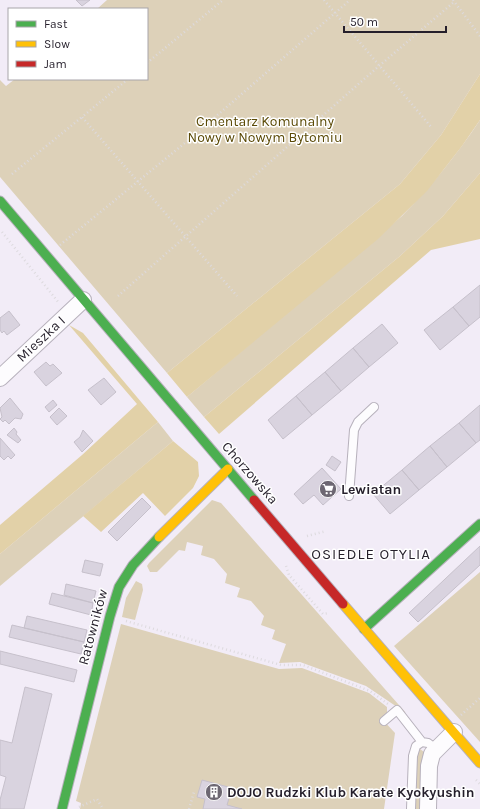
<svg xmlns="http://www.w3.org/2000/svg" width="480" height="809" font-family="Karla,sans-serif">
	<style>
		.green { fill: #ddd1b9 }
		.forest { fill: #e2d1a8 }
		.building { fill: #d9d3df; stroke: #c6c0cb }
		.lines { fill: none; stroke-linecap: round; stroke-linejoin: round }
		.lane-casing { stroke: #b7b1bc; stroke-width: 10 }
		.street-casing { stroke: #b7b1bc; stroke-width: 18 }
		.fast-casing { stroke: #b7b1bc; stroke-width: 11 }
		.slow-casing { stroke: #b7b1bc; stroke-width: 11 }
		.jam-casing { stroke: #b7b1bc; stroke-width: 11 }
		.path { stroke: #dddade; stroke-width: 2.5; stroke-dasharray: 1 3; stroke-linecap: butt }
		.lane { stroke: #fdfcfe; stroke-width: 8 }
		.street { stroke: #fdfcfe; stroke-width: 16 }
		.fast { stroke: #4caf50; stroke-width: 9 }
		.slow { stroke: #ffc107; stroke-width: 9 }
		.jam { stroke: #c62828; stroke-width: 9 }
		.labels { text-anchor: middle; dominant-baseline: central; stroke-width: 3; stroke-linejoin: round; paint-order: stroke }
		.park-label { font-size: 14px; fill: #5b4a06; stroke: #fff }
		.street-label { font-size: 14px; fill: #251f2b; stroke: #fff }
		.poi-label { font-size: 14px; font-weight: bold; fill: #251f2b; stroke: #fff; text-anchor: start }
		.neighbourhood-label { font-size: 15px; letter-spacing: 1px; fill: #251f2b; stroke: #fff }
	</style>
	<rect width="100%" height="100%" fill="#f2ecf7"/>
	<path class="green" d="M107 0H480V74L441 135 400 184 167 373 0 177V80L6 86 15 79H147V9H97Z
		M480 120V173L443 216 400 256 204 417 187 397 402 216C431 186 457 155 480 120Z
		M158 422 173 441 0 586V554Z
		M212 500 221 503 406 713 366 686 300 662 279 663 286 644 272 639 275 630 261 625 264 616 251 601 237 597 240 588 225 583 227 574 214 559 201 555 203 546 187 542 185 551 179 550 157 572H150L147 566 149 563Z
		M480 572V742L394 646Z
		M136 581 142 584 143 590 135 620 122 617 126 598Z
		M121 624 279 669 302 668 369 693 387 707V713L382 719 395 733 384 809H80L81 803 76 801Z
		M416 746 424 752 425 809H411Z"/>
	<path class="forest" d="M480 74V120L462 146 427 191 378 239 187 397 167 373 400 184 441 135Z
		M480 173V239L431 250 219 434 204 417 400 256 443 216Z
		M69 325 83 333 158 422 0 554V525L82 455 137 404Z
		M173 441 198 462 199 476 193 488 165 516 143 493 101 532 83 516Z"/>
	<path class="building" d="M76 0H90L82 6Z
		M480 285V317L469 326 453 307Z
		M453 307 469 326 440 350 424 330Z
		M9 311 20 325 7 335 4 331 2 333 0 330V318Z
		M382 324 398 343 369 367 353 348Z
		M353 348 369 367 341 391 325 372Z
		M46 362 50 366 53 364 62 373 46 386 34 372Z
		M325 372 341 391 312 415 296 396Z
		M104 378 116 392 101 405 88 390Z
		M296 396 312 415 283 439 268 420Z
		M10 398 23 414 21 419 15 418 9 424 5 420 3 422 0 419 2 417 0 408Z
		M53 400 57 405 49 412 45 407Z
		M480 405V440L476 443 459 423Z
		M59 408 67 416 57 425 50 417Z
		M459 423 476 443 447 467 430 446Z
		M14 428 17 432 16 434 21 440 18 443 7 435Z
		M83 430 93 441 82 452 74 442 80 437Z
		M0 438 15 455 11 459 8 456 4 460 0 456Z
		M430 446 447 467 419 490 402 470Z
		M332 456 341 462 335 471 326 465Z
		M322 468 341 489 323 505 314 495 303 504 294 494Z
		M402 470 419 490 390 514 373 494Z
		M142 498 151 507 117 541 108 532Z
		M480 546V565L418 622 409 613Z
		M85 560 103 564 100 576 82 572Z
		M66 584 96 591 93 603 64 595Z
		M52 593 93 603 91 615 49 604Z
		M27 616 87 630 84 642 24 628Z
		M12 625 84 642 81 654 9 637Z
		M0 651 77 670 74 682 0 664Z
		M25 687 52 694 24 809H0V800L6 777 0 775V740L12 743Z
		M202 780 232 788 227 805 242 809H203L205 799 197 797Z"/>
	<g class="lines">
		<defs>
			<path id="lane" d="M349 496 354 430 358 422 374 407
				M384 721 397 710 422 742
				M411 809 413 756 416 746 422 742 428 743 436 749"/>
			<path id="street" d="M0 378 83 300
				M428 809 429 766 432 754 454 732"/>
			<path id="fast" d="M0 201 254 500
				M364 629 480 524
				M62 809 110 616 119 587 133 565 159 537"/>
			<path id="slow" d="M159 537 228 469
				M343 604 480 763"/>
			<path id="jam" d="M254 500 343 604"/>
		</defs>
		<use href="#lane" class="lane-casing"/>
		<use href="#street" class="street-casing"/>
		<use href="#fast" class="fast-casing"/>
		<use href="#slow" class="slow-casing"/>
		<use href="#jam" class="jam-casing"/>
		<path class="path" d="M324 0 432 128
			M453 0 480 36
			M147 63 223 0
			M128 79 82 117 237 296
			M12 174 82 117
			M2 232 59 303
			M60 245 191 138 350 0
			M118 296 379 66 454 2
			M307 536 326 531
			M286 566 289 575 323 614 329 613
			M126 621 281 665H303L370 691 388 704
			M461 715 480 698
			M476 780 480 784
			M79 807 97 799 103 809
			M189 809 194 792"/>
		<use href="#lane" class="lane"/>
		<use href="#street" class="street"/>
		<use href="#fast" class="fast"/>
		<use href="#slow" class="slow"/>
		<use href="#jam" class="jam"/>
	</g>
	<defs>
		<symbol id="supermarket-disc" viewBox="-11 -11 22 22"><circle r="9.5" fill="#6d6772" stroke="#fff"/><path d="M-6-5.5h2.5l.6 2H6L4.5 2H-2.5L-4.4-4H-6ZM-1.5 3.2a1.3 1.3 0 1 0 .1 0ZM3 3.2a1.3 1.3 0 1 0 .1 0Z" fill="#fff"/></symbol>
		<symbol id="building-disc" viewBox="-11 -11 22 22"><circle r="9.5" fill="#6d6772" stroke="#fff"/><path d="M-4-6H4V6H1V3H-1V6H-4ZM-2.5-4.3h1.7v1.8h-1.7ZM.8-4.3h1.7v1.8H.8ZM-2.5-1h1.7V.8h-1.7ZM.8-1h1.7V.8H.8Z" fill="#fff"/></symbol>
	</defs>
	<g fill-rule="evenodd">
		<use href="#supermarket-disc" x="318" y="479" width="20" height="20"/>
		<use href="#building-disc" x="204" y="782" width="20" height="20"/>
	</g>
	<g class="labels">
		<g class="park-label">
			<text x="265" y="121">Cmentarz Komunalny<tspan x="265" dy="16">Nowy w Nowym Bytomiu</tspan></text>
		</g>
		<g class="street-label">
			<text transform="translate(41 339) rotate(-43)">Mieszka I</text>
			<text transform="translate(250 473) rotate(49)">Chorzowska</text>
			<text transform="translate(93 627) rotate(-75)">Ratowników</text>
		</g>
		<g class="poi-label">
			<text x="341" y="489">Lewiatan</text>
			<text x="227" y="792">DOJO Rudzki Klub Karate Kyokyushin</text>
		</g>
		<g class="neighbourhood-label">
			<text x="371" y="554">OSIEDLE OTYLIA</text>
		</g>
	</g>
	<rect x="8" y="8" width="140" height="72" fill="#ffffff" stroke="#a8a5aa"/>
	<rect x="16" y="21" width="20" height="6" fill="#4caf50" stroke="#a8a5aa"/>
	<text x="44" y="28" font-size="12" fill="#251f2b">Fast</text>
	<rect x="16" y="41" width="20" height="6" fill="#ffc107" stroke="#a8a5aa"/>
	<text x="44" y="48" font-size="12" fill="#251f2b">Slow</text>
	<rect x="16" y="61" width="20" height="6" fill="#c62828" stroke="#a8a5aa"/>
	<text x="44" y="68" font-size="12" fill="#251f2b">Jam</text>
	<path d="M344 26v6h102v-6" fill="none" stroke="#251f2b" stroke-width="2"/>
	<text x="350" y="26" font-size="12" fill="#251f2b" stroke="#ffffff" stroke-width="3" paint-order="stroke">50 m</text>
</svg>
